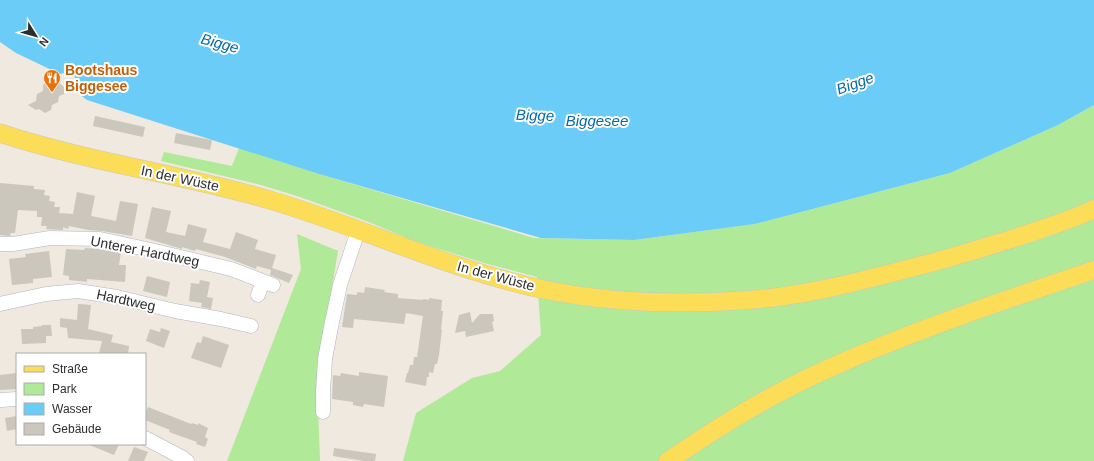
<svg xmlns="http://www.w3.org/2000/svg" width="1094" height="461" font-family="Helvetica,sans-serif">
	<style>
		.green { fill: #b0e997 }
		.water { fill: #6bccf8 }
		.building { fill: #cbc7bd }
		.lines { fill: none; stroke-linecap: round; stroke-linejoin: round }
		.minor-casing { stroke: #b2b4c1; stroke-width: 15 }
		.major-casing { stroke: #c8c8c8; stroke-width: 19 }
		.minor { stroke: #fff; stroke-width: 14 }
		.major { stroke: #fbdd57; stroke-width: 18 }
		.labels { text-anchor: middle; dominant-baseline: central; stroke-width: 4; stroke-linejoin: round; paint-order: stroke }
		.food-label { font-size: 14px; font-weight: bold; fill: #c56008; stroke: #fff; text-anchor: start }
		.street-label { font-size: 14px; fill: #2d2d2d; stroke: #fff }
		.water-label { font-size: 15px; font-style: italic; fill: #0369aa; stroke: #fff }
	</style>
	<rect width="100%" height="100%" fill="#efe9df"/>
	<path class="green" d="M1094 105V461H403L416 413 472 378 500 371 541 335 537 277 484 263 417 242 366 221 300 197 261 185 161 161 164 152 232 166 239 148 319 174 534 238 634 240 755 224 950 173 1058 125Z
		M297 234 338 251 317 379 320 461H227L301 269Z"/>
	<path class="water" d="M0 0H1094V105L1058 125 950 173 755 224 634 240 541 238 319 174 87 100 79 94 80 87 74 83 75 76 68 72 60 74 16 53 0 42Z"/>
	<path class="building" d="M54 72 59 76V83L64 87V94L59 96 58 102 52 105 51 110 45 113 39 109 36 110 28 105 36 101 37 94 43 91V85L48 81V75Z
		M95 116 145 127 143 137 93 126Z
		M176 133 212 140 210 150 174 143Z
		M0 183 34 186V189L45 190 44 195 50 196 49 201 55 202 54 207H60L59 213 73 214 77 192 95 196 91 216 116 221 120 201 138 204 132 236 102 231 88 230 69 226 68 229 63 227V230L46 229 47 226H41L42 217H37V211L18 210 15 233H11L10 236 0 235Z
		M152 207 171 211 166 232 185 236 188 224 207 229 203 242 230 249 236 232 258 240 255 249 276 255 272 268 293 275 289 283 270 275 271 270 257 266 256 269 225 257 196 249 195 251 182 247V249L145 238Z
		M85 248 100 249V248L121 252 119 265H126L125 282 87 279V282L69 280V276L63 275 66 249 84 250Z
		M49 251 52 277 33 279V283L12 285 9 259 26 257 25 254Z
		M147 276 170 282 167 297 143 291Z
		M200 280 210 282 207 297 213 298 211 309 201 307 202 303 189 301 191 283 199 284Z
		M365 287 385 290 384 292 398 294V298L423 300V299L429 300V298L442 300 441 311H443L441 330 442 329 439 355 437 364H435L433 373 429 372V377H427L426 386 405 382 407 373H408L410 365H413L414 357H417L423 316 406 313 404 324 354 319 353 328 342 327 347 294 357 295V292L364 293Z
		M78 304 91 305 88 329 113 335 111 342 129 346 128 354 99 353 102 341 68 338 67 328 60 327V318L77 320Z
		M470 312 472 323 480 314H493L494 321 492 322 494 331 466 337 465 331 455 333 459 315Z
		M42 325H51L52 336H46V343L22 344 21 329H33V327L42 326Z
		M161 328 170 331 164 348 146 341 150 329 160 332Z
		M203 336 229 345 221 368 191 358 197 342 201 343Z
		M359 372 388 376 384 407 364 404 363 407 353 405V402L332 399 333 375 340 376 341 373 359 376Z
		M17 373V389L0 390V375Z
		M148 407 191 424 192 423 198 425V423L208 428 205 437 208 439 205 447 196 444 197 442 169 432 170 430 145 420V414Z
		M17 416V429L7 431 5 418Z
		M87 444H119L114 455Z
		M134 447 148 452 144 461H128Z
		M334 448 376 454 375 461H364L333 456Z"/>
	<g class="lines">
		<defs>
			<path id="minor" d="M0 244H13L50 238 100 239 151 250 231 269 273 285
				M258 295 263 281
				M0 304 46 294 78 291 117 297 175 311 221 319 251 326
				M0 400 17 399
				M323 412V392L325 359 331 327 340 285 358 231
				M145 438 183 458 187 461"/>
			<path id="major" d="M0 133C88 162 181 174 270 200 365 228 454 272 551 291 619 304 691 305 760 299 821 293 879 276 938 261 969 252 1000 243 1030 233 1052 225 1074 219 1094 209
				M668 461C702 438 737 415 773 396 822 369 874 349 925 329 981 308 1037 289 1094 270"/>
		</defs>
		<use href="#minor" class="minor-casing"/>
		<use href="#major" class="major-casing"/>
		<use href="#minor" class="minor"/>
		<use href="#major" class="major"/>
	</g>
	<defs>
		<symbol id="restaurant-pin" viewBox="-11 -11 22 30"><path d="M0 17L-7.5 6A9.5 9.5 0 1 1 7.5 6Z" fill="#e8710a" stroke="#fff"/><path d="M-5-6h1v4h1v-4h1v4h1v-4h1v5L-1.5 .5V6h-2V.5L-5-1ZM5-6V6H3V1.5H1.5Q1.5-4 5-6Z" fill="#fff"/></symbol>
	</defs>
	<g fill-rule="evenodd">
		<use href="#restaurant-pin" x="42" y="68" width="20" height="27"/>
	</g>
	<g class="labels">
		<g class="food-label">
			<text x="65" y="70">Bootshaus<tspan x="65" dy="16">Biggesee</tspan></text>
		</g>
		<g class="street-label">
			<text transform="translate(180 178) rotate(12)">In der Wüste</text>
			<text transform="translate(145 251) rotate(11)">Unterer Hardtweg</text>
			<text transform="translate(496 276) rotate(15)">In der Wüste</text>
			<text transform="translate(126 300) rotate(12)">Hardtweg</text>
		</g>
		<g class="water-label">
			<text transform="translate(220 43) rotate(15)">Bigge</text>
			<text transform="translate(855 83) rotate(-20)">Bigge</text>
			<text transform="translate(535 115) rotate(2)">Bigge</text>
			<text x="597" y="120">Biggesee</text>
		</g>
	</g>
	<rect x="16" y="353" width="130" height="92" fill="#ffffff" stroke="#ababab"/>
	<rect x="24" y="366" width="20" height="6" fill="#fbdd57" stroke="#ababab"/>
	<text x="52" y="373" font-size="12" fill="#2d2d2d">Straße</text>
	<rect x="24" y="383" width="20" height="12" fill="#b0e997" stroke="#ababab"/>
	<text x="52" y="393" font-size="12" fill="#2d2d2d">Park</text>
	<rect x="24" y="403" width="20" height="12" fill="#6bccf8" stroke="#ababab"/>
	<text x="52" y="413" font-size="12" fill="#2d2d2d">Wasser</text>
	<rect x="24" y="423" width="20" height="12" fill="#cbc7bd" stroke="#ababab"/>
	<text x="52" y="433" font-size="12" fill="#2d2d2d">Gebäude</text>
	<g transform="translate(36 36) rotate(127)" stroke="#ffffff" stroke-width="3" paint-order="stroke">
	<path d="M0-3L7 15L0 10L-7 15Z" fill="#2d2d2d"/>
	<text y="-6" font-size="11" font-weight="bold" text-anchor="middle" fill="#2d2d2d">N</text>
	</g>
</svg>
